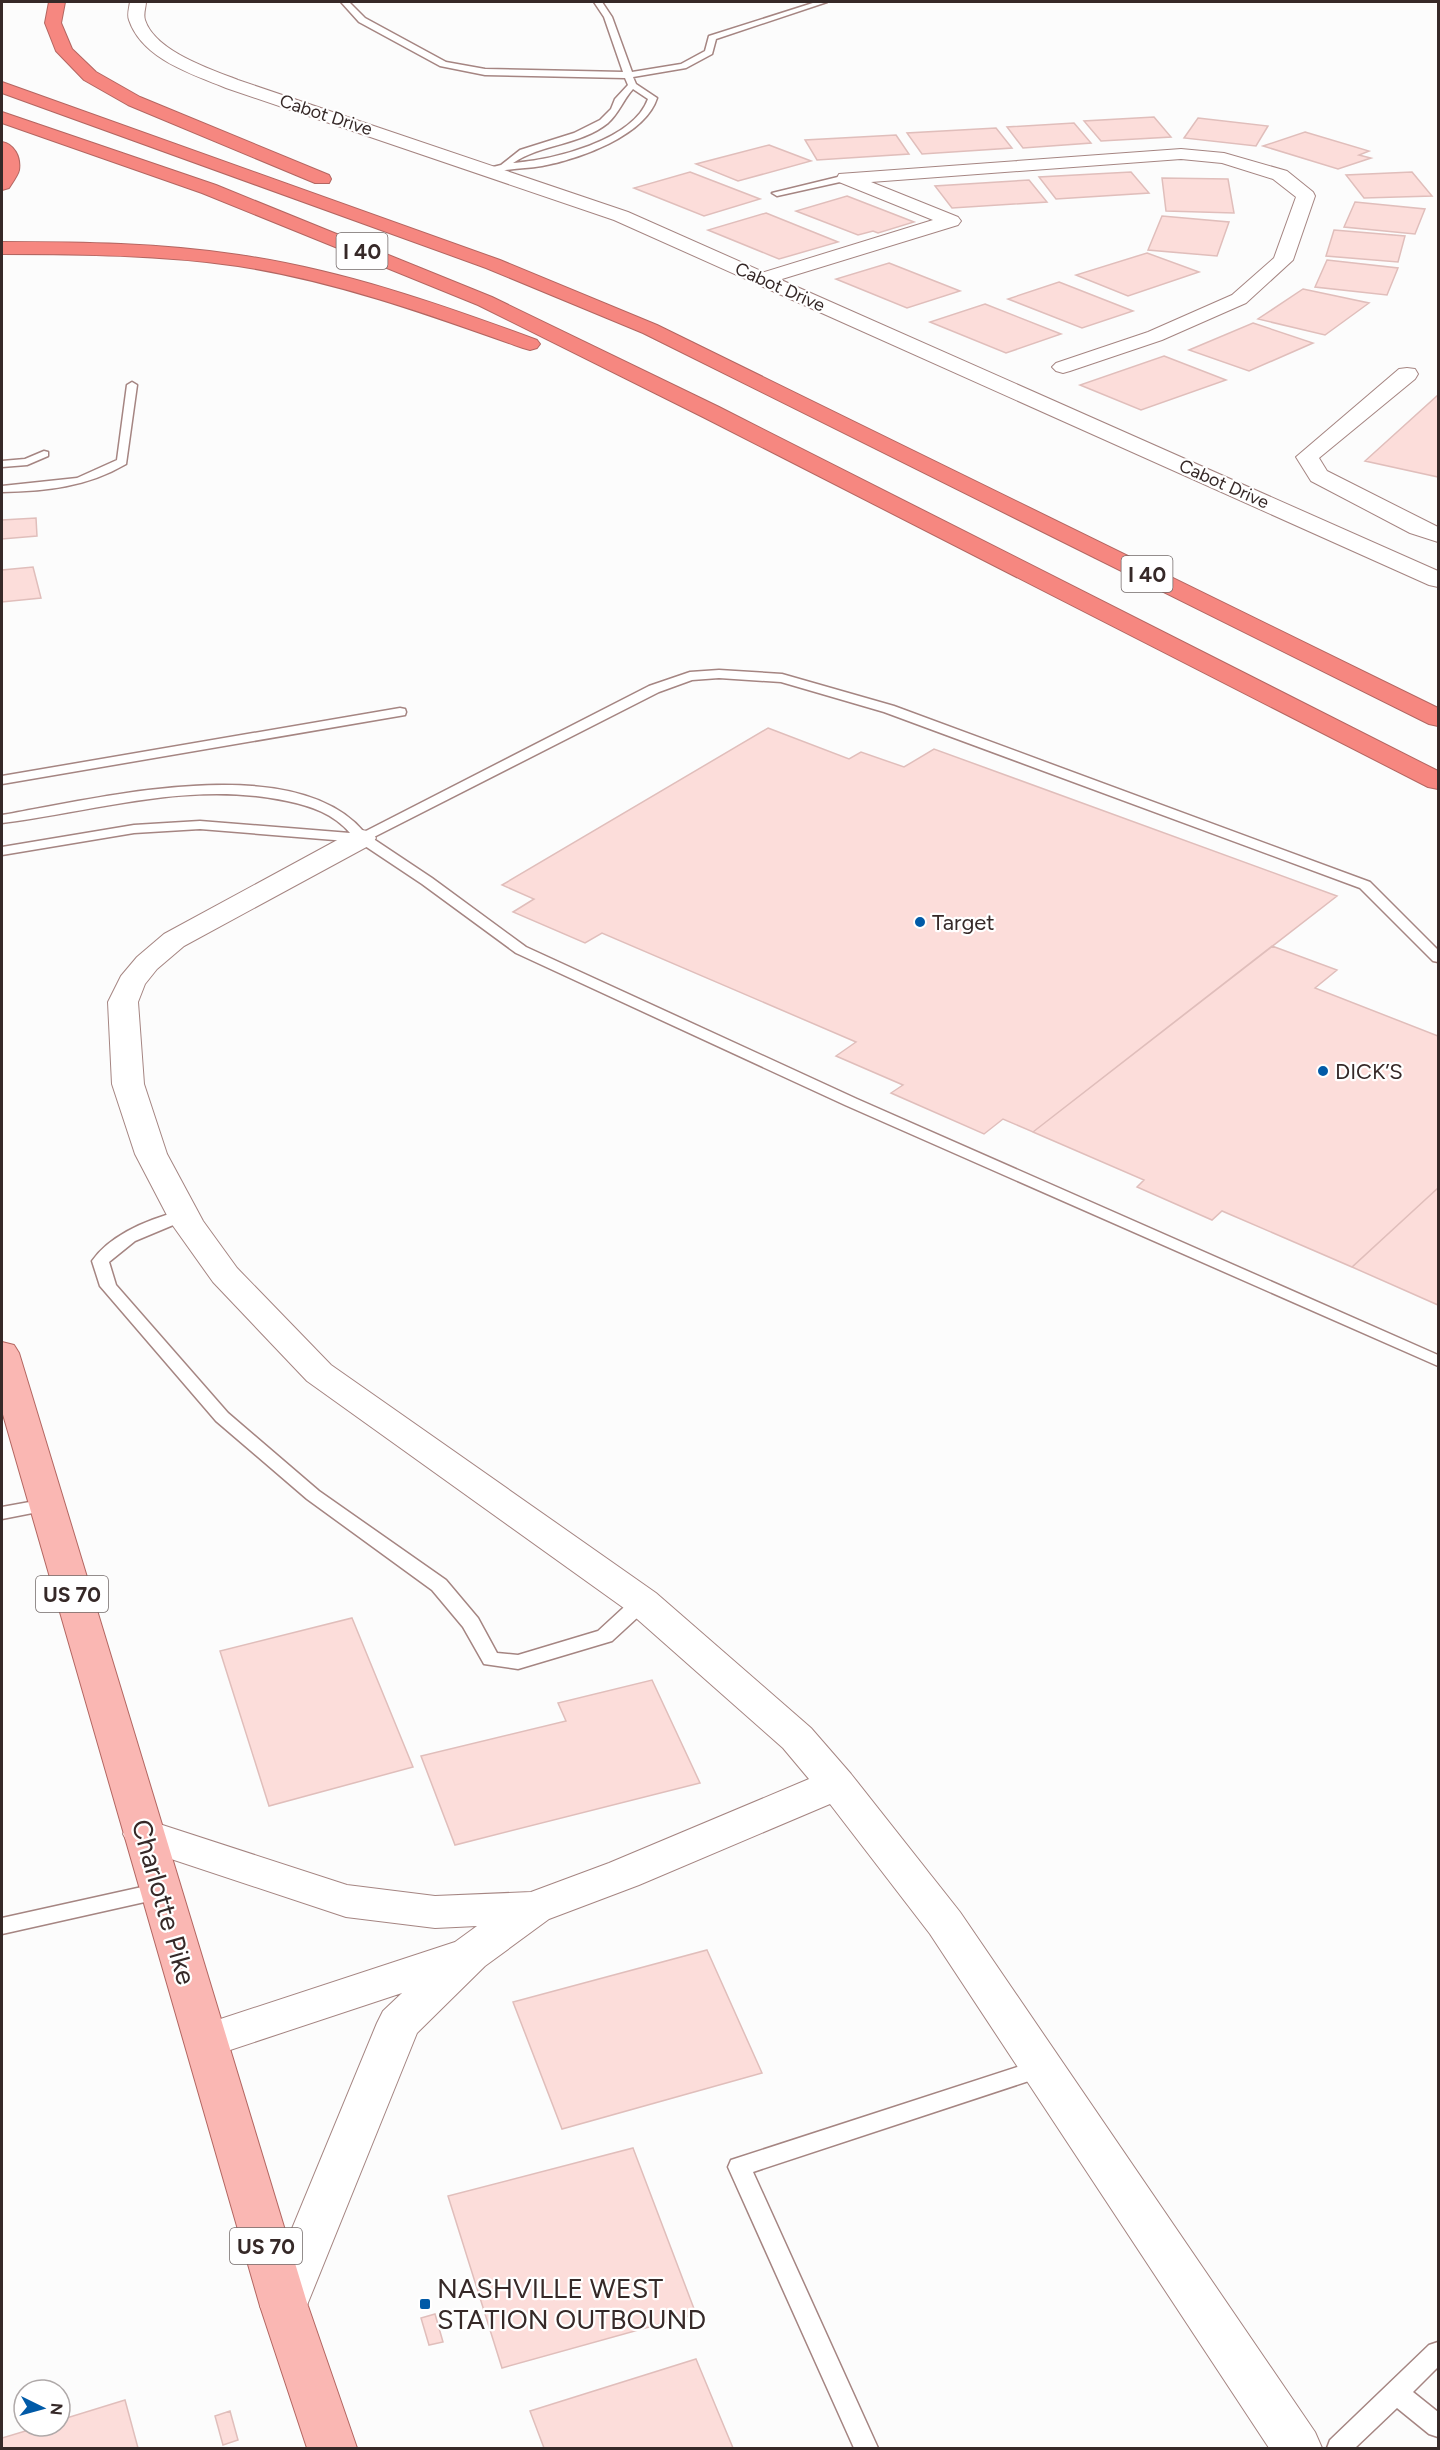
<svg xmlns="http://www.w3.org/2000/svg" width="1440" height="2450" font-family="Figtree,sans-serif">
	<style>
		.building { fill: #fcddda; stroke: #e0bebb; stroke-width: 1.5 }
		.lines { fill: none; stroke-linecap: round; stroke-linejoin: round }
		.service-casing { stroke: #a58582; stroke-width: 3 }
		.minor-casing { stroke: #a58582; stroke-width: 2 }
		.tertiary-casing { stroke: #a58582; stroke-width: 2 }
		.primary-casing { stroke: #b36661; stroke-width: 2 }
		.motorway-casing { stroke: #b36661; stroke-width: 2 }
		.service { fill: #fff; fill-rule: evenodd }
		.minor { fill: #fff; fill-rule: evenodd }
		.tertiary { fill: #fff; fill-rule: evenodd }
		.primary { fill: #fab7b3; fill-rule: evenodd }
		.motorway { fill: #f68780; fill-rule: evenodd }
		.poi-dot { fill: #015aa7; stroke: #fff; stroke-width: 2 }
		.labels { text-anchor: middle; dominant-baseline: central; stroke-width: 4.5; stroke-linejoin: round; paint-order: stroke }
		.far-street-label { font-size: 18px; fill: #362928; stroke: #fff }
		.shield { fill: #fff; stroke: #726968; stroke-width: 1.5 }
		.shield-label { font-size: 21px; font-weight: bold; fill: #362928 }
		.poi-label { font-size: 22px; fill: #362928; stroke: #fff; text-anchor: start }
		.near-street-label { font-size: 27px; fill: #362928; stroke: #fff }
		.near-poi-label { font-size: 27px; fill: #362928; stroke: #fff; text-anchor: start }
	</style>
	<rect width="100%" height="100%" fill="#fcfcfc"/>
	<path class="building" d="M1154 117 1171 137 1101 141 1084 121Z
		M1198 118 1268 126 1256 146 1184 138Z
		M1074 123 1091 143 1023 148 1007 127Z
		M996 128 1012 148 922 154 907 133Z
		M1305 132 1369 151 1359 155 1371 158 1338 169 1263 146Z
		M896 135 909 154 817 160 805 140Z
		M769 145 811 161 738 181 696 164Z
		M690 172 760 199 704 216 634 188Z
		M1131 172 1149 193 1056 199 1039 177Z
		M1412 172 1432 196 1364 198 1346 175Z
		M1162 178 1228 179 1234 213 1166 211Z
		M1029 180 1047 202 952 208 935 186Z
		M847 196 914 222 878 233 873 231 858 235 796 211Z
		M1355 202 1425 209 1415 234 1344 227Z
		M766 213 838 242 779 259 708 230Z
		M1162 216 1229 222 1217 256 1148 250Z
		M1334 230 1405 236 1398 262 1326 256Z
		M1147 253 1199 272 1128 296 1076 275Z
		M1327 260 1398 268 1387 295 1315 287Z
		M889 263 960 291 907 308 836 279Z
		M1059 282 1133 311 1082 328 1008 299Z
		M1303 289 1369 303 1325 335 1258 319Z
		M985 304 1061 334 1006 353 930 322Z
		M1253 323 1313 343 1249 371 1189 350Z
		M1164 356 1226 380 1141 410 1080 385Z
		M1438 395V477L1365 461Z
		M36 518 37 536 2 539V520Z
		M33 567 41 598 2 602V570Z
		M768 728 849 759 861 752 904 767 934 749 1337 896 1033 1132 1003 1119 984 1134 891 1093 903 1085 836 1056 856 1042 602 933 585 943 513 912 534 899 502 885Z
		M1272 946 1337 970 1315 988 1438 1036V1188L1352 1267 1222 1211 1212 1220 1137 1187 1144 1180 1033 1132Z
		M1438 1188V1305L1352 1267Z
		M352 1618 413 1767 269 1806 220 1651Z
		M652 1680 700 1783 455 1845 421 1756 566 1721 558 1703Z
		M707 1950 762 2073 562 2129 513 2002Z
		M633 2148 696 2314 502 2368 448 2196Z
		M435 2314 443 2342 429 2345 421 2318Z
		M696 2359 733 2448H544L530 2411Z
		M125 2400 138 2448H2V2438L42 2426H60V2420Z
		M230 2411 238 2440 223 2445 215 2416Z"/>
	<g class="lines">
		<defs>
			<path id="service" d="M341 2H349L365 18 446 62 485 69 623 72 604 17 594 2H602L612 17 632 72 681 64 705 51 709 36 816 2H827L716 39 712 54 686 68 633 77 636 84 657 98C645 136 579 159 542 166 525 169 509 168 492 173L489 172V168L501 165 520 150 574 133 600 120 611 109 615 99 628 85 625 78 485 75 440 66 359 22ZM633 89 648 99C633 141 552 160 513 163 541 144 581 145 608 123 619 113 623 100 633 89Z
				M846 175 849 176V180L777 196 772 193Z
				M132 382 137 385 126 464C87 487 46 491 2 492V486L77 478 117 460 127 385Z
				M44 451 48 452V456L27 465 2 467V461L25 459Z
				M719 670 782 674 894 706 1370 882 1438 950V962L1433 961 1360 888 884 712 781 682 719 678 692 680 659 692 372 838 432 878 526 947 857 1099 1438 1355V1366L845 1105 516 953 422 884 359 842 200 829 134 833 2 855V847L134 825 200 821 350 833C334 814 311 806 287 801 190 780 97 811 2 823V815C96 799 294 748 364 832L649 686 690 672Z
				M400 708 405 709 406 712 405 715 2 784V776Z
				M184 1210 192 1215 190 1218 135 1241 109 1262 116 1285 228 1413 319 1491 446 1580 478 1618 497 1653 518 1655 598 1631 635 1597 642 1596 649 1597 652 1602 649 1607 612 1641 518 1669 484 1664 463 1627 432 1590 307 1499 216 1421 100 1286 92 1261C112 1233 152 1218 184 1210Z
				M46 1499 53 1501 55 1505 53 1509 2 1519V1507Z
				M160 1883 167 1885 171 1891 167 1897 2 1934V1918Z
				M1042 2059 1050 2062 1053 2068 1050 2074 753 2172 878 2448H854L728 2167 731 2160Z
				M1438 2342V2367L1413 2392 1438 2412V2437L1429 2434 1397 2408 1355 2448H1327L1330 2440 1429 2345Z"/>
			<path id="minor" d="M1181 149 1224 153 1287 171 1313 192 1315 196 1293 260 1246 303 1162 340 1070 371 1063 373 1056 371 1052 367 1056 363 1148 332 1232 295 1274 258 1296 197 1273 179 1222 163 1181 159 871 182 958 217 961 221 958 225 769 283H755L752 279 755 275 933 220 839 182 837 178 839 174Z
				M1407 368 1415 369 1418 374 1415 379 1319 458 1327 471 1438 527V542L1410 533 1311 481 1296 457 1399 369Z
				M362 830 372 832 376 838 372 844 184 946 157 969 145 984 138 1002 144 1084 167 1154 203 1221 237 1268 331 1365 656 1593 811 1728 851 1774 960 1912 1315 2432 1322 2448H1269L930 1934 830 1804 639 1885 549 1919 485 1966 417 2033 301 2320 284 2326 267 2320 260 2306 377 2023 383 2011 402 1993 206 2058 190 2053 184 2041 190 2029 455 1942 477 1926 435 1928 346 1917 129 1845 123 1834 129 1823 144 1819 347 1885 435 1896 531 1892 609 1863 809 1779 783 1748 628 1611 307 1381 213 1282 171 1223 135 1154 112 1084 108 1002 121 976 137 957 164 934 352 832Z"/>
			<path id="tertiary" d="M130 2H146C146 7 143 14 145 20 155 51 210 69 238 80L628 212 1438 571V587L1429 585 614 220 226 88C192 74 142 59 129 20 127 15 129 8 130 2Z"/>
			<path id="primary" d="M2 1342 14 1345 19 1353 308 2306 357 2448H307L260 2306 2 1411Z"/>
			<path id="motorway" d="M49 2H65L61 23 72 49 96 72 140 97 329 175 331 179 329 183H315L128 105 84 80 56 51 45 23Z
				M2 82 500 260 657 325 1438 708V726L1429 724 643 333 486 268 2 93Z
				M2 112 216 185 492 297 719 407 1438 771V789L1428 787 703 417 478 305 202 193 2 123Z
				M2 142C14 144 21 157 19 170 18 175 12 183 9 188L2 190Z
				M2 242C81 242 161 243 239 255 342 270 440 304 537 340L540 344 537 348 530 350 523 348C430 315 336 281 238 266 160 255 81 254 2 254Z"/>
		</defs>
		<use href="#service" class="service-casing"/>
		<use href="#minor" class="minor-casing"/>
		<use href="#tertiary" class="tertiary-casing"/>
		<use href="#primary" class="primary-casing"/>
		<use href="#motorway" class="motorway-casing"/>
		<use href="#service" class="service"/>
		<use href="#minor" class="minor"/>
		<use href="#tertiary" class="tertiary"/>
		<use href="#primary" class="primary"/>
		<use href="#motorway" class="motorway"/>
	</g>
	<g class="poi-dot">
		<circle cx="920" cy="922" r="6"/>
		<circle cx="1323" cy="1071" r="6"/>
		<rect x="419" y="2298" width="12" height="12" rx="3"/>
	</g>
	<g class="labels">
		<g class="far-street-label">
			<text transform="translate(326 115) rotate(18)">Cabot Drive</text>
			<text transform="translate(780 287) rotate(24)">Cabot Drive</text>
			<text transform="translate(1224 484) rotate(24)">Cabot Drive</text>
		</g>
		<g class="shield">
			<rect x="336.5" y="233" width="51" height="36" rx="4.5"/>
			<rect x="1121.5" y="556" width="51" height="36" rx="4.5"/>
			<rect x="36" y="1576" width="72" height="36" rx="4.5"/>
			<rect x="230" y="2228" width="72" height="36" rx="4.5"/>
		</g>
		<g class="shield-label">
			<text x="362" y="251">I 40</text>
			<text x="1147" y="574">I 40</text>
			<text x="72" y="1594">US 70</text>
			<text x="266" y="2246">US 70</text>
		</g>
		<g class="poi-label">
			<text x="932" y="922">Target</text>
			<text x="1335" y="1071">DICK’S</text>
		</g>
		<g class="near-street-label">
			<text transform="translate(164 1902) rotate(74)">Charlotte Pike</text>
		</g>
		<g class="near-poi-label">
			<text x="437" y="2288">NASHVILLE WEST<tspan x="437" dy="31">STATION OUTBOUND</tspan></text>
		</g>
	</g>
	<rect width="1440" height="2450" fill="none" stroke="#362928" stroke-width="6"/>
	<g transform="translate(42 2408) rotate(95)"><circle r="28" fill="#ffffff" stroke="#afa9a9" stroke-width="1.5"/>
	<path d="M0-4.5L10 22L0 15L-10 22Z" fill="#015aa7"/>
	<text y="-9" font-size="16" font-weight="bold" text-anchor="middle" fill="#362928">N</text>
	</g>
</svg>
